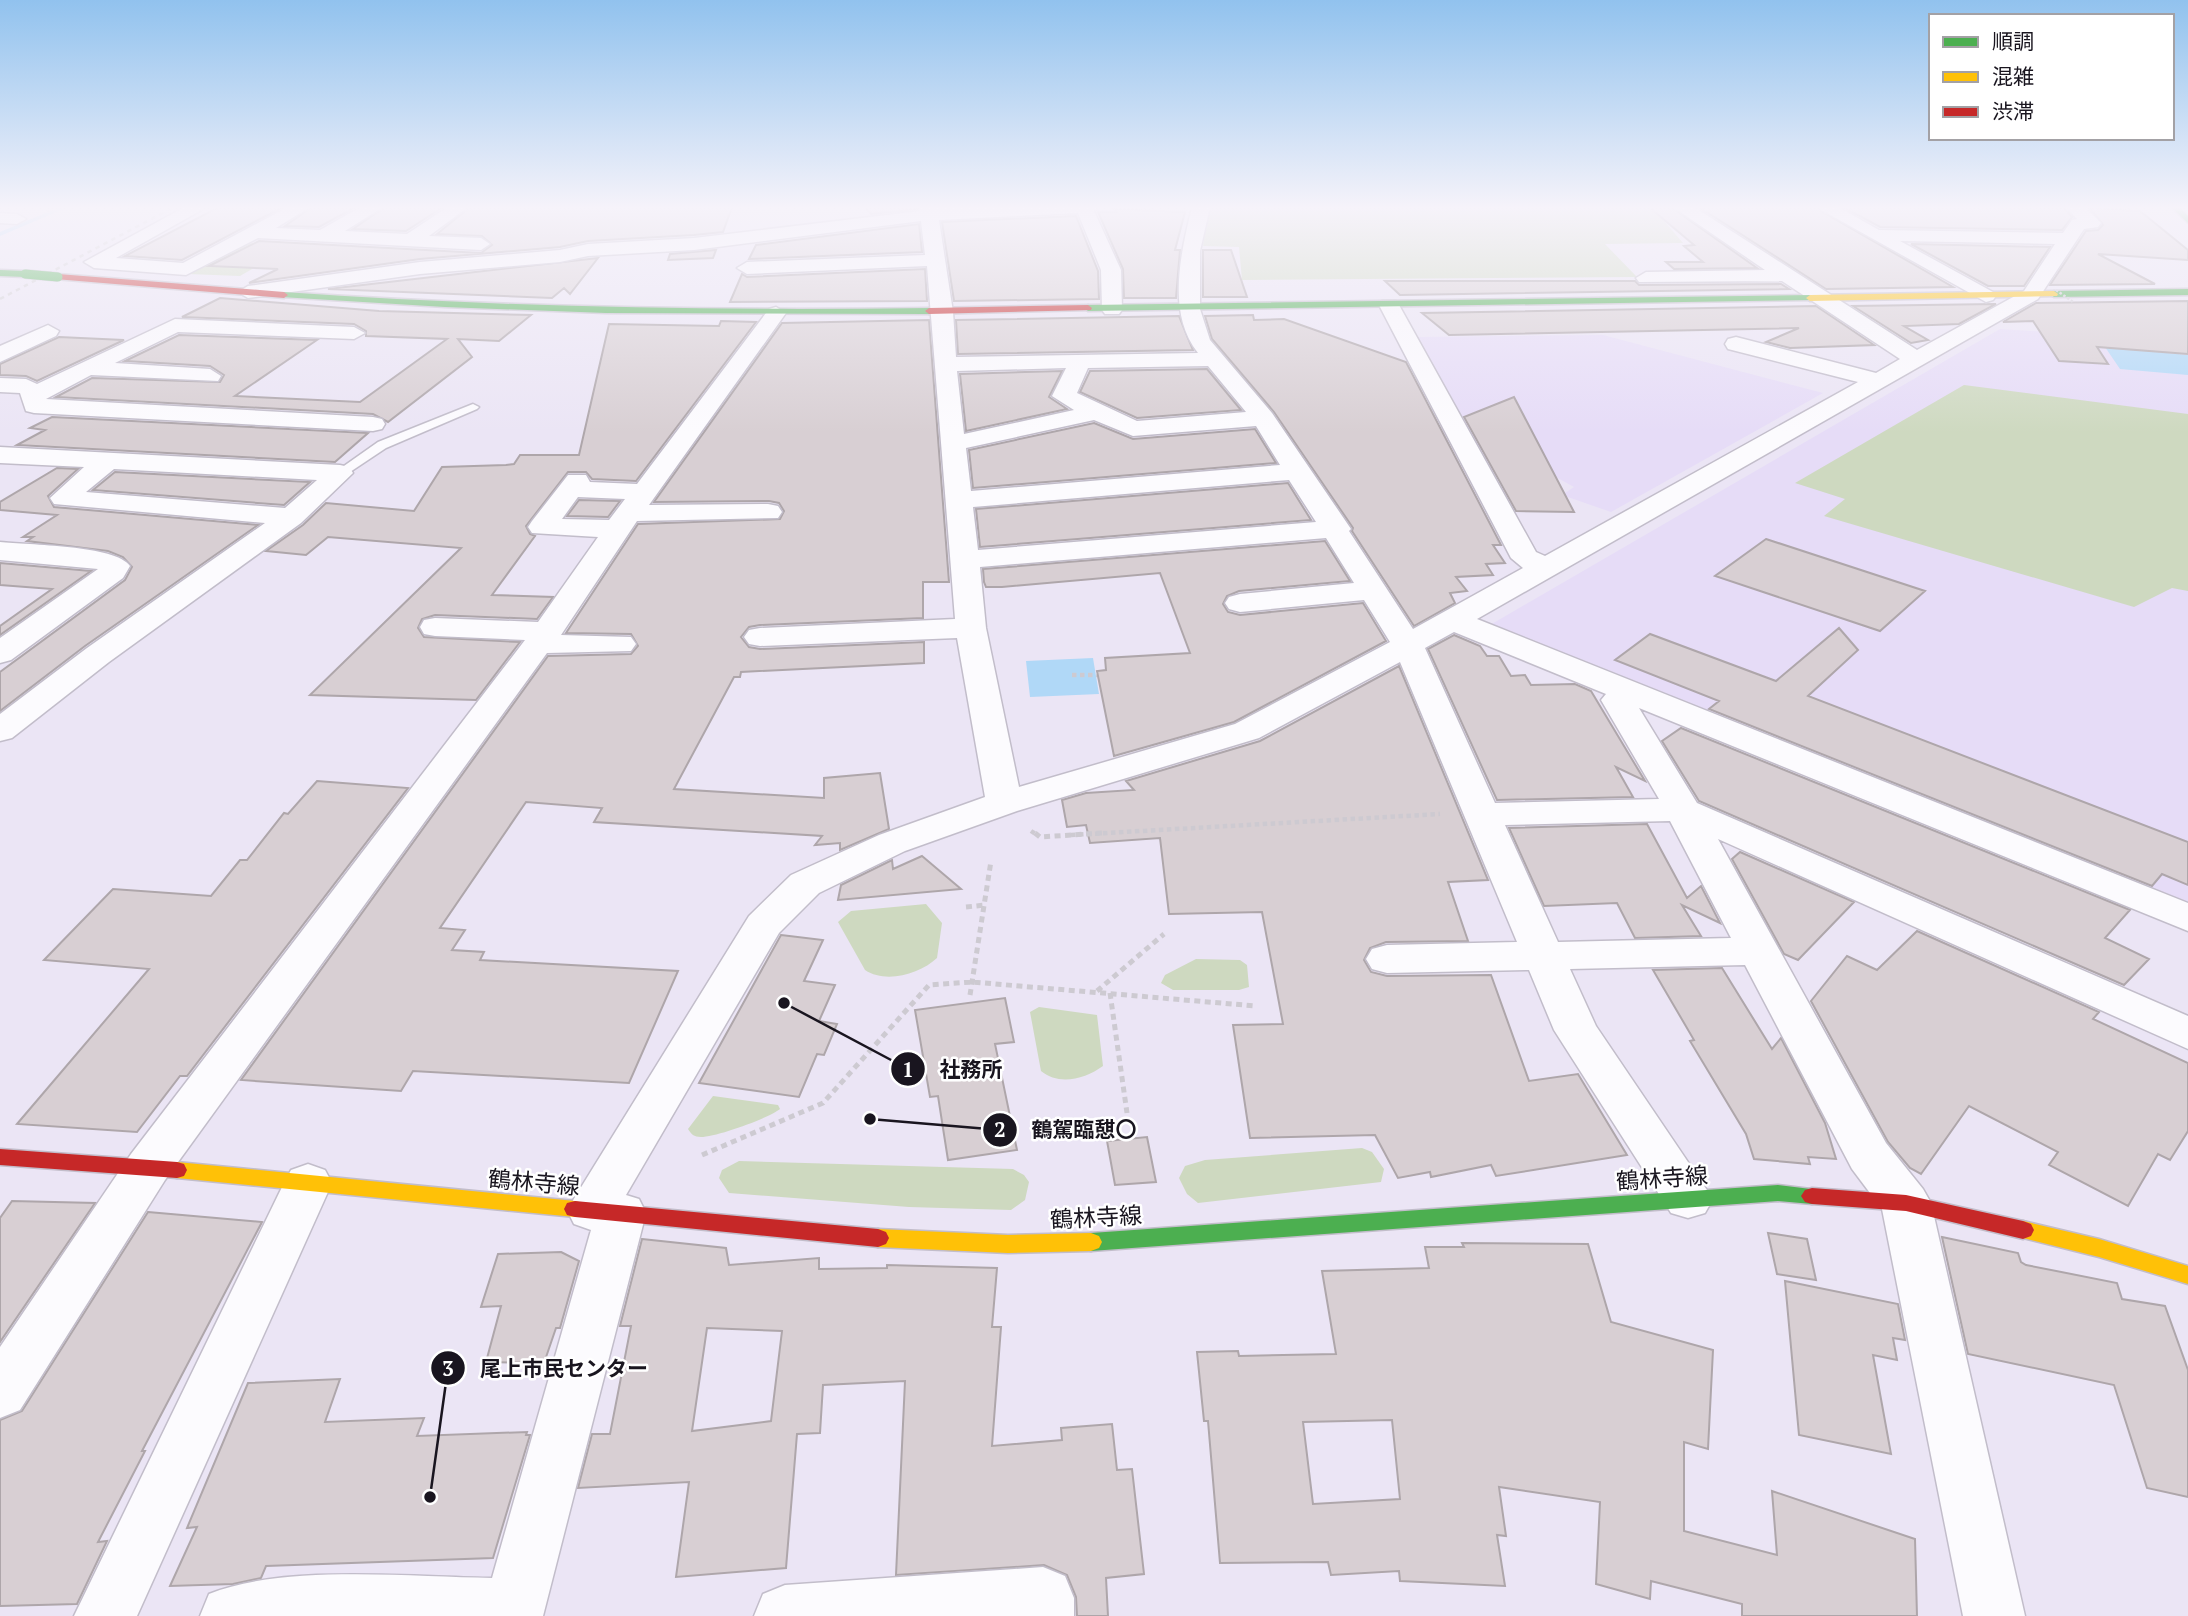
<svg xmlns="http://www.w3.org/2000/svg" width="2188" height="1616" font-family="'PT Serif','Noto Sans JP',serif">
	<style>
		.built { fill: #e6dcf7 }
		.green { fill: #ced9c0 }
		.water { fill: #b0d8f7 }
		.lines { fill: none; stroke-linecap: round; stroke-linejoin: round }
		.stream { fill: #b0d8f7; fill-rule: evenodd }
		.building { fill: #d8cfd3; stroke: #aea6aa; stroke-width: 2; fill-rule: evenodd }
		.lane-casing { stroke: #c2bdca; stroke-width: 3 }
		.street-casing { stroke: #c2bdca; stroke-width: 3 }
		.fast-casing { stroke: #c2bdca; stroke-width: 3 }
		.slow-casing { stroke: #c2bdca; stroke-width: 3 }
		.jam-casing { stroke: #c2bdca; stroke-width: 3 }
		.path-far2 { stroke: #cdcad1; stroke-width: 2.5; stroke-dasharray: 2.5 2; stroke-linecap: butt }
		.path-far1 { stroke: #cdcad1; stroke-width: 4.5; stroke-dasharray: 4.5 3.5; stroke-linecap: butt }
		.path { stroke: #cdcad1; stroke-width: 5; stroke-dasharray: 6 4.5; stroke-linecap: butt }
		.lane { fill: #fcfbfe; fill-rule: evenodd }
		.street { fill: #fcfbfe; fill-rule: evenodd }
		.fast { fill: #4caf50; fill-rule: evenodd }
		.slow { fill: #ffc107; fill-rule: evenodd }
		.jam { fill: #c62828; fill-rule: evenodd }
		.rail { stroke: #d1cfd3; stroke-width: 2.5; stroke-dasharray: 4.5 4.5; stroke-linecap: butt }
		.fast-bridge-casing { stroke: #c2bdca; stroke-width: 10; stroke-linecap: butt }
		.path-bridge { stroke: #cdcad1; stroke-width: 2.5; stroke-dasharray: 2.5 2; stroke-linecap: butt }
		.fast-bridge { stroke: #4caf50; stroke-width: 9 }
		.labels { text-anchor: middle; dominant-baseline: central; stroke-width: 5; stroke-linejoin: round; paint-order: stroke }
		.near-street-label { font-size: 23px; fill: #19151f; stroke: #fff }
		.leader { fill: none; stroke: #19151f; stroke-width: 2.5 }
		.callout-dot { fill: #19151f; stroke: #fff; stroke-width: 2.5 }
		.mark-label { font-size: 21px; text-anchor: middle; font-weight: bold; fill: #fff }
		.callout-label { font-size: 21px; text-anchor: middle; font-weight: bold; fill: #19151f; stroke: #fff; stroke-width: 5; stroke-linejoin: round; paint-order: stroke }
	</style>
	<rect width="100%" height="100%" fill="#ebe5f5"/>
	<path class="built" d="M2000 329 2188 341V909L1490 625Z
		M1603 335 1823 393 1611 512 1562 495 1574 487 1556 477 1490 476 1418 337Z"/>
	<path class="green" d="M1209 207H1652L1683 243 1605 244 1637 277 1242 280 1239 247 1203 246Z
		M244 243 294 245 240 276 188 274Z
		M1964 385 2188 414V591L2172 588 2134 607 1824 516 1845 499 1795 483Z
		M926 904 942 923 937 958C920 974 886 984 865 970L838 922 851 911Z
		M1196 959 1240 960 1247 965 1249 987 1239 990H1173L1161 983 1165 975Z
		M1039 1007 1097 1015 1103 1066C1085 1079 1059 1086 1041 1071L1030 1012Z
		M713 1096 778 1105 780 1109C769 1118 716 1137 701 1137 694 1137 691 1134 688 1129Z
		M1362 1148 1372 1152 1384 1169 1381 1182 1198 1203 1187 1194 1179 1178 1185 1166 1205 1160Z
		M739 1161 1013 1169 1024 1175 1029 1182 1025 1200 1011 1210 909 1207 729 1193 719 1178 722 1170Z"/>
	<path class="water" d="M2105 347 2188 355V375L2120 369Z
		M1093 658 1099 694 1030 697 1026 661Z"/>
	<g class="lines">
		<path class="stream" d="M60 207H68L0 236V232Z"/>
	</g>
	<path class="building" d="M219 207H283L182 260 125 256Z
		M312 207H356L319 227 285 226Z
		M385 207H443L406 231 353 229Z
		M470 207H732L723 232 694 235 588 241 560 247 420 259 249 283 278 269 209 266 259 241 481 253 492 245 482 236 437 234Z
		M865 207H917V209L871 214Z
		M1649 207H1671L1757 268 1674 269 1666 262H1703L1684 246 1694 245Z
		M1699 207H1814L1953 287 1826 289Z
		M1843 207H2063L2072 217 2062 230 1880 227Z
		M2090 208 2140 211 2188 250V260L2098 254 2155 284 2050 285 2086 231 2098 230 2103 225Z
		M1114 209 1185 212 1175 250H1180L1176 298H1124L1123 269 1098 212H1116Z
		M1076 216 1098 271 1099 299 954 301 942 222Z
		M919 224 922 252 749 259 756 245Z
		M1911 244 2050 247 2024 286H1988Z
		M716 250 713 258 668 260 670 254Z
		M1203 250H1231L1247 297H1203Z
		M598 258 570 294 564 288 552 298 328 289Z
		M925 269 927 301 730 302 742 274 747 277Z
		M1385 281H1635L1639 285 1781 284 1789 289 1400 295Z
		M220 298 379 311 531 315 499 341 458 339 472 357 388 422 373 414 56 397 92 378 220 382 224 375 210 366 125 361 179 335 317 340 235 396 360 402 447 339 366 336V331L354 324 182 317Z
		M2188 301V354L2097 347 2108 364 2059 361 2033 321 2003 322 2036 303Z
		M1996 304 1959 324 1904 326 1928 340 1911 343 1853 306Z
		M1816 306 1874 345 1790 348 1766 342 1799 328 1449 335 1422 313Z
		M1253 315 1254 320 1284 319 1406 362 1501 545H1493L1505 563 1486 564 1493 575 1456 577 1467 591 1450 593 1455 603 1414 626 1352 531 1353 528 1274 412 1212 339 1205 316Z
		M1179 316 1193 350 958 354 956 320Z
		M929 320 949 582H923V618L760 625 749 627 741 637 749 647 760 649 924 642V663L741 672 740 677H734L674 789 824 798V778L880 773 889 829 840 850V843L815 845 822 836 594 822 602 808 526 802 440 928 465 930 452 950 484 952 480 960 678 971 629 1083 413 1071 401 1091 241 1080 548 656 631 654 638 646 631 634 566 633 638 524 780 519 784 511 779 503 769 501 654 502 782 323Z
		M721 321 756 322 636 481 592 479 586 472H568L526 526 530 534 535 536 492 595 553 597 537 619 435 615 422 619 418 628 424 637 520 642 476 700 310 695 461 548 328 537 306 555 266 551 303 525 326 503 414 511 442 467 506 465 514 464 520 455H579L609 324 719 326Z
		M59 337 124 340 37 381 26 376 0 375V364Z
		M1207 369 1241 410 1137 418 1080 392 1090 371Z
		M1062 371 1049 397 1067 409 966 431 960 374Z
		M1514 397 1574 512 1516 511 1464 417Z
		M52 417 368 433 335 462 17 445 45 430 30 428Z
		M1094 423 1133 439 1255 429 1276 463 973 488 969 450Z
		M57 468 78 469 48 496 54 507 258 525 85 646 0 711V672L125 580 132 567 123 557 108 551 27 541 33 537H23L57 515 0 510V502Z
		M115 472 310 482 284 505 93 490Z
		M1288 483 1311 520 980 547 976 509Z
		M579 500 620 501 608 517 567 516Z
		M1766 539 1925 591 1880 631 1715 576Z
		M1325 541 1350 581 1239 591 1227 596 1223 604 1228 612 1240 615 1363 603 1386 641 1234 722 1114 756 1097 671 1106 670 1105 658 1190 653 1160 573 1002 587H986L984 582 983 569Z
		M0 563 91 571 0 635V626L52 589 0 585Z
		M1839 628 1858 650 1808 696 2188 842V885L2162 874 2152 886 1709 709 1719 701 1615 660 1650 634 1776 681Z
		M1454 635 1480 646 1487 656H1499L1511 676 1525 675 1531 685 1575 684 1591 691 1645 781 1616 767 1633 797 1497 800 1428 649Z
		M1399 666 1488 880 1448 882 1468 941 1386 942 1370 948 1364 960 1371 972 1387 976 1491 975 1529 1081 1578 1074 1627 1155 1496 1176 1491 1165 1431 1177 1430 1172 1398 1178 1375 1135 1250 1138 1233 1025 1283 1024 1262 912 1169 914 1160 838 1090 843 1086 825 1067 827 1062 800 1086 793 1134 790 1126 781 1260 741Z
		M1681 728 2130 910 2105 938 2149 959 2124 985 1699 801 1662 741Z
		M317 781 408 788 187 1076H180L137 1132 17 1124 149 969 44 960 113 889 211 896 240 860H247L284 813 288 814Z
		M1647 824 1687 898 1701 886 1720 923 1682 905 1701 936 1635 938 1617 903 1544 906 1509 828Z
		M1740 852 1854 902 1798 960 1784 954 1732 859Z
		M922 856 961 889 838 900 841 885 892 860 893 869Z
		M1917 931 2099 1012 2093 1019 2188 1063V1131L2170 1160 2158 1154 2128 1206 2049 1165 2058 1152 1969 1106 1921 1174 1910 1168 1888 1142 1811 1001 1847 956 1877 970Z
		M781 935 823 940 804 981 835 985 819 1021 837 1024 824 1055 817 1054 799 1097 699 1083Z
		M1722 968 1772 1049 1781 1038 1825 1123 1836 1159 1808 1157 1810 1164 1754 1159 1746 1134 1690 1041 1694 1040 1653 970Z
		M1005 998 1014 1042 995 1044 1017 1150 948 1160 938 1096 930 1097 915 1010Z
		M1147 1137 1156 1182 1115 1185 1107 1141Z
		M12 1201 95 1203 0 1342V1218Z
		M148 1212 262 1222 142 1451H145L98 1542 107 1541 77 1604 0 1606V1420L22 1411Z
		M1768 1233 1807 1239 1816 1280 1777 1274Z
		M1942 1237 2018 1253 2021 1262 2026 1265 2117 1283 2122 1299 2165 1306 2188 1370V1497L2147 1488 2114 1385 1968 1354Z
		M642 1239 726 1248 729 1265 819 1258V1269L887 1268V1265L997 1268 992 1327H1001L992 1446 1062 1440 1061 1428 1112 1424 1117 1470 1132 1469 1144 1574 1106 1578 1108 1616H1077L1076 1597 1067 1575 1044 1565 896 1575 905 1381 823 1385 820 1433 797 1434 786 1568 676 1577 689 1482 578 1488 592 1434H610L631 1326H620ZM707 1328 782 1331 771 1421 692 1431Z
		M1462 1243 1588 1244 1611 1322 1713 1350 1708 1449 1684 1442V1531L1777 1555 1772 1491 1915 1539 1917 1616H1742V1604L1651 1581 1650 1599 1596 1584 1600 1502 1499 1487 1506 1536 1497 1535 1505 1586 1400 1581 1399 1571 1331 1575 1328 1562 1220 1563 1208 1421H1204L1197 1352 1238 1351 1239 1356 1336 1354 1322 1271 1429 1268 1425 1247H1464ZM1392 1420 1400 1499 1313 1504 1303 1422Z
		M561 1252 579 1261 560 1328H556L544 1363 486 1362 501 1306 481 1307 498 1254Z
		M1785 1281 1898 1304 1905 1340 1893 1338 1897 1360 1873 1355 1891 1454 1799 1435Z
		M340 1379 325 1422 424 1418 417 1436 527 1432 526 1435H530L493 1558 266 1566 261 1578 233 1584 170 1586 197 1527 187 1528 248 1383Z"/>
	<g class="lines">
		<defs>
			<path id="lane" d="M473 404 479 407 477 409 386 448 344 476 334 473 378 442Z"/>
			<path id="street" d="M185 207H207L116 258 183 263 288 207H310L276 228 320 230 361 207H383L345 231 407 234 448 207H468L429 236 481 238 490 244 481 250 258 238 186 275 94 268 84 262Z
				M919 207H1098L1094 211 1121 270 1122 310 1119 314H1105L1102 310 1101 270 1078 213 939 220 953 312 956 357 1198 353C1166 313 1181 252 1192 207H1210L1200 251V309L1210 340 1272 413 1351 529 1349 531 1413 629 1523 568 1511 558 1379 305 1382 301H1396L1399 305 1536 552 1545 556 1858 382 1728 349 1725 344 1728 339 1736 337 1876 373 1900 359 1782 281 1639 282 1636 278 1646 272 1765 270 1673 207H1694L1917 350 2024 291 2055 244 1900 241 1993 292 1996 296 1993 300 1986 302 1816 207H1838L1879 230 2063 233 2072 220 2077 219 2066 207H2085L2101 223 2098 227 2084 229 2038 299 1477 619 2188 903V931L1639 708 1697 803 2188 1016V1049L1718 839 1886 1143 1923 1189 1931 1203 2025 1616H1963L1882 1209 1852 1169 1745 965 1570 969 1596 1026 1713 1199 1705 1213 1688 1218 1671 1213 1554 1030 1529 970 1387 973 1372 969 1366 959 1372 949 1387 945 1517 942 1400 662 1259 738 1017 811 905 851 819 893 779 933 626 1195 639 1199 646 1213 543 1616H200L209 1594C282 1564 411 1577 492 1578L591 1230 574 1224 567 1210 749 916 791 875 879 835 985 797 957 638 760 646 749 644 744 637 749 630 760 628 955 619 927 266 747 274 737 268 747 262 925 255 921 221 694 250 588 256 560 262 420 274 248 298 238 292 248 286 420 262 560 250 588 244 694 238 920 211ZM1208 366 1246 412 1137 421 1077 393 1088 368ZM1066 368 1052 396 1074 410 964 434 957 371ZM1094 420 1133 436 1256 426 1280 465 971 491 966 448ZM1289 480 1316 522 978 550 973 507ZM1326 538 1354 583 1240 594 1229 597 1225 603 1229 609 1240 612 1364 600 1390 642 1235 724 1019 787 986 628 980 567ZM1454 632 1606 694 1601 700 1659 799 1495 803 1425 648ZM1670 821 1731 938 1558 942 1505 825Z
				M0 213 17 214 26 219 17 224 0 223Z
				M776 307 786 313 649 505 768 504 778 506 782 512 778 518 637 521 561 635 631 637 636 644 631 651 547 653 165 1180 20 1410 0 1418V1347L131 1154 525 640 435 636 424 634 420 627 424 620 435 618 538 622 598 537 532 533 528 527 532 521 568 475H586L590 482 637 484 769 309ZM578 497 625 499 609 520 562 519Z
				M175 319 354 327 365 333 354 339 178 332 115 363 210 369 221 376 218 381 91 375 46 399 373 417 382 419 385 424 382 429 373 431 34 413 26 411 20 393 0 392V378L26 379 37 384Z
				M48 325 59 331 56 336 0 362V346Z
				M0 447 340 465 349 467 353 473 301 523 109 662 12 738 0 741V714L87 648 265 523 54 504 50 498 84 467 0 463ZM114 469 317 480 285 508 86 492Z
				M0 542C27 545 116 545 130 566L123 578 11 660 0 663V638L98 569 0 560Z
				M308 1164 325 1170 332 1183 137 1616H74L284 1183 291 1170Z
				M1043 1567 1065 1576 1074 1598V1616H754L763 1594 785 1585Z"/>
			<path id="fast" d="M2171 207H2179L2188 216V223Z
				M0 270 25 271 29 274 25 277 0 276Z
				M2188 289V295L2054 297 2050 294 2054 291Z
				M284 292C499 307 714 311 929 308L933 311 929 314 606 313 445 307 281 297V293Z
				M1810 295 1814 298 1813 300 1088 311 1084 308 1088 305Z
				M1778 1185 1819 1190 1823 1196 1819 1202 1812 1204 1778 1201 1091 1251 1083 1248 1080 1242 1083 1236 1091 1233Z"/>
			<path id="slow" d="M2054 291 2058 294 2057 296 1810 301 1806 298 1810 295Z
				M177 1162 575 1201 583 1203 586 1209 583 1215 575 1217 177 1178 170 1176 167 1170 170 1164Z
				M2023 1221 2099 1239 2188 1266V1284L2099 1257 2015 1236 2012 1230 2015 1224Z
				M878 1229 1008 1235 1091 1233 1099 1236 1102 1242 1099 1248 1091 1251 1008 1253 878 1247 870 1244 867 1238 870 1232Z"/>
			<path id="jam" d="M58 274 284 292 288 295 284 298 55 279 54 277Z
				M1088 305 1092 308 1091 310 929 314 925 311 929 308Z
				M0 1149 177 1162 184 1164 187 1170 184 1176 177 1178 0 1165Z
				M1812 1188 1906 1195 2023 1221 2031 1224 2034 1230 2031 1236 2023 1239 1906 1211 1812 1204 1805 1202 1801 1196 1805 1190Z
				M575 1201 878 1229 886 1232 889 1238 886 1244 878 1247 575 1217 567 1215 564 1209 567 1203Z"/>
		</defs>
		<use href="#lane" class="lane-casing"/>
		<use href="#street" class="street-casing"/>
		<use href="#fast" class="fast-casing"/>
		<use href="#slow" class="slow-casing"/>
		<use href="#jam" class="jam-casing"/>
		<path class="path-far2" d="M47 212 59 207"/>
		<path class="path-far1" d="M1072 675H1097
			M1031 831 1037 835
			M1071 835 1440 814"/>
		<path class="path" d="M1035 833 1040 837 1102 833
			M966 907 985 905
			M1097 991 1164 934
			M1110 993 1127 1113
			M970 995 991 861
			M702 1155 823 1103 929 985 972 982 1256 1006"/>
		<use href="#lane" class="lane"/>
		<use href="#street" class="street"/>
		<use href="#fast" class="fast"/>
		<use href="#slow" class="slow"/>
		<use href="#jam" class="jam"/>
		<path class="rail" d="M0 299 174 207"/>
		<defs>
			<path id="fast-bridge" d="M25 274 58 277"/>
		</defs>
		<use href="#fast-bridge" class="fast-bridge-casing"/>
		<path class="path-bridge" d="M2056 290 2073 302"/>
		<use href="#fast-bridge" class="fast-bridge"/>
	</g>
	<linearGradient id="sky" x2="0" y2="1"><stop stop-color="#91c2ee"/><stop offset="0.48" stop-color="#f6f3fa"/><stop offset="1" stop-color="#f6f3fa" stop-opacity="0"/></linearGradient>
	<rect width="2188" height="433" fill="url(#sky)"/>
	<g class="labels">
		<g class="near-street-label">
			<text transform="translate(1662 1178) rotate(-4)">鶴林寺線</text>
			<text transform="translate(534 1182) rotate(5)">鶴林寺線</text>
			<text transform="translate(1096 1217) rotate(-3)">鶴林寺線</text>
		</g>
	</g>
	<path class="leader" d="M784 1003L908 1069M870 1119L1000 1130M430 1497L448 1368"/>
	<g class="callout-dot">
		<circle cx="784" cy="1003" r="7"/>
		<circle cx="870" cy="1119" r="7"/>
		<circle cx="430" cy="1497" r="7"/>
		<circle cx="908" cy="1069" r="18"/>
		<circle cx="1000" cy="1130" r="18"/>
		<circle cx="448" cy="1368" r="18"/>
	</g>
	<g class="mark-label">
		<text x="908" y="1077">1</text>
		<text x="1000" y="1137">2</text>
		<text x="448" y="1376">3</text>
	</g>
	<g class="callout-label">
		<text x="971" y="1077">社務所</text>
		<text x="1084" y="1137">鶴駕臨憇〇</text>
		<text x="564" y="1376">尾上市民センター</text>
	</g>
	<rect x="1929" y="14" width="245" height="126" fill="#ffffff" stroke="#a3a1a5" stroke-width="2"/>
	<rect x="1943" y="37" width="35" height="10" fill="#4caf50" stroke="#a3a1a5" stroke-width="2"/>
	<text x="1992" y="49" font-size="21" fill="#19151f">順調</text>
	<rect x="1943" y="72" width="35" height="10" fill="#ffc107" stroke="#a3a1a5" stroke-width="2"/>
	<text x="1992" y="84" font-size="21" fill="#19151f">混雑</text>
	<rect x="1943" y="107" width="35" height="10" fill="#c62828" stroke="#a3a1a5" stroke-width="2"/>
	<text x="1992" y="119" font-size="21" fill="#19151f">渋滞</text>
</svg>
